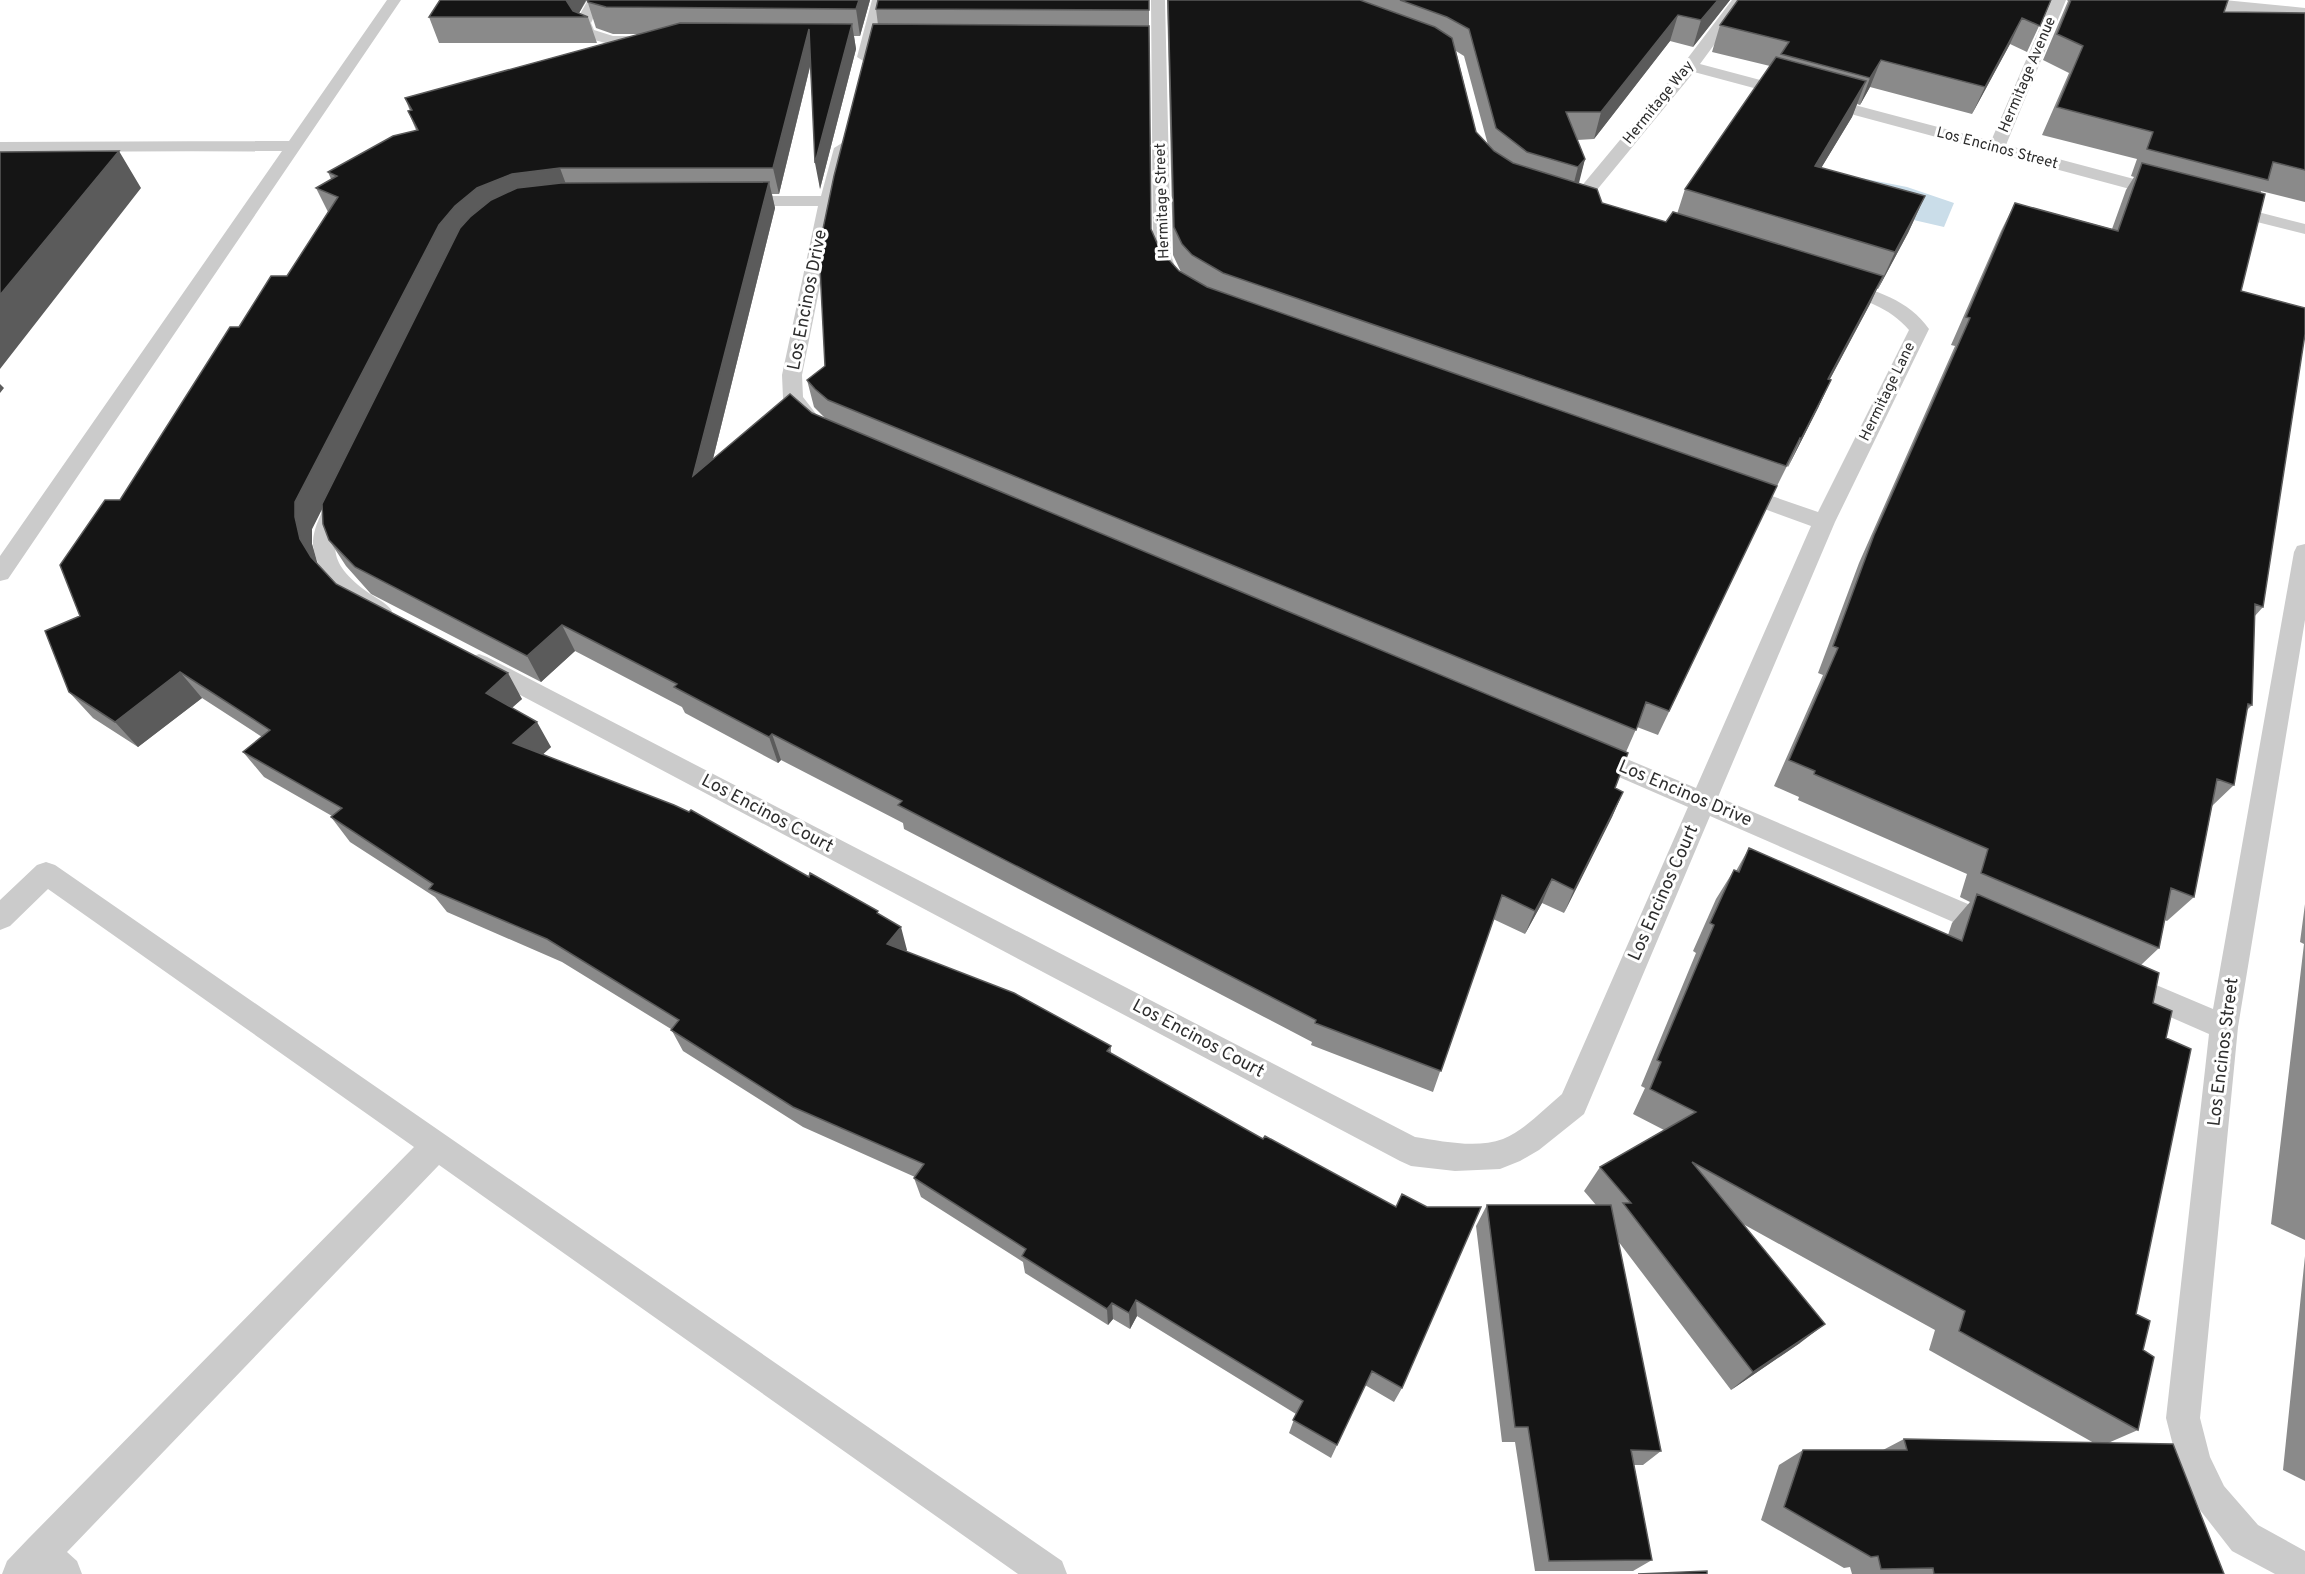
<svg xmlns="http://www.w3.org/2000/svg" width="2305" height="1574" font-family="Overpass,sans-serif">
	<style>
		.water { fill: #cadde9 }
		.lines { fill: none; stroke-linecap: round; stroke-linejoin: round }
		.service { fill: #cbcbcb; fill-rule: evenodd }
		.minor { fill: #cbcbcb; fill-rule: evenodd }
		.wall { fill: #8a8a8a; fill-rule: evenodd }
		.shaded-wall { fill: #5b5b5b }
		.building { fill: #151515; stroke: #5b5b5b; stroke-width: 1.5 }
		.labels { text-anchor: middle; dominant-baseline: central; stroke-width: 6; stroke-linejoin: round; paint-order: stroke }
		.far-street-label { font-size: 15px; fill: #2e2e2e; stroke: #fff }
		.street-label { font-size: 18px; fill: #2e2e2e; stroke: #fff }
	</style>
	<rect width="100%" height="100%" fill="#fff"/>
	<path class="water" d="M1856 177 1907 187 1954 203 1944 227 1892 215 1845 199Z"/>
	<g class="lines">
		<path class="service" d="M387 0H401L8 579 0 581V556L282 151 0 152V142L289 141Z
			M588 0H602L591 23 594 30 613 36H649L657 41C644 55 598 42 583 36L575 23Z
			M872 0H886L873 57 865 62 857 57Z
			M1151 0H1165L1171 255 1177 273 1184 282 1182 286C1162 291 1157 270 1153 255Z
			M1732 0H1747L1700 64 1991 141 2052 0H2066L2006 145 2168 188 2171 192 2168 196H2156L1694 72 1582 208H1570L1567 204 1570 200 1684 63Z
			M842 143 850 148 837 201 802 375 803 397 823 423 820 428 813 430 806 428 786 403 783 398 782 375 818 206H738L732 205 729 201 732 197 738 196H821L834 148Z
			M2227 204 2305 224V234L2221 213 2218 209 2221 205Z
			M1842 281C1875 290 1909 300 1929 329L1835 522 1718 797 2003 919 2007 927 2003 935 1993 939 1983 935 1710 816 1584 1114 1539 1150 1520 1161 1500 1169 1455 1171 1411 1166 1400 1161 471 669 467 663 471 657 479 654 487 657 1415 1137C1442 1141 1476 1149 1503 1139 1525 1130 1544 1109 1562 1094L1688 807 1582 761 1578 754 1582 747 1591 744 1696 788 1811 526 1729 496 1726 491 1729 486 1737 484 1818 512 1909 330C1889 307 1863 299 1835 291L1833 287 1835 283Z
			M340 492 348 494 351 499C332 541 323 559 366 591 375 598 386 602 392 611L388 617C358 626 311 570 313 541 314 525 324 508 332 494Z
			M2305 544V620L2238 1027 2200 1418 2210 1457 2224 1486 2258 1525 2305 1551V1574H2275L2232 1551 2200 1510 2177 1461 2166 1418 2209 1034 2113 992 2109 983 2113 974 2123 971 2213 1009 2294 552 2297 546Z
			M46 862 55 865 1062 1561 1067 1574H1018L439 1165 67 1552 77 1561 82 1574H2L7 1561 28 1539 414 1147 48 889 10 926 0 930V900L37 865Z"/>
		<path class="minor" d="M2189 0H2224L2305 8V20L2229 13 2192 4Z"/>
	</g>
	<path class="wall" d="M440 0H870L860 36H854L856 49 820 189 810 67 779 194H772L775 208 713 459 812 413 826 419 814 407 807 380 825 366 878 25 876 9 1149 0V34L1151 229 1160 250 1179 271 1181 272 1173 255 1167 0H1730L1693 47 1670 41 1594 139 1577 140 1585 159 1578 183 1602 203 1666 222 1677 214 1685 189 1770 66 1712 52 1720 25 2051 0 2027 52 2010 44 1972 114 1870 87 1860 105 1857 104 1852 117 1821 168 1925 196 1908 233 1878 289H1877L1870 304 1830 379 1831 380 1818 408 1788 467 1787 466 1773 494 1658 735 1637 727 1626 752 1615 788 1623 792 1612 817 1564 913 1542 903 1525 934 1493 919 1433 1092 1311 1045 1312 1042 904 829 903 823 781 760 778 763 685 713 682 707 575 651 541 682 371 594 346 566 329 540 322 509 312 529V544L317 564 336 584 522 699 512 708 551 747 543 754 809 877 879 914 907 950 906 951 1111 1046V1054L1402 1388 1394 1402 1365 1385 1331 1458 1289 1433 1296 1414 1137 1316 1130 1329 1113 1319 1108 1325 1025 1273 1023 1262 921 1197 914 1178 915 1177 803 1127 683 1051 671 1029 562 962 447 912 435 897 350 842 331 817 332 816 264 777 243 752 262 737 202 698 138 747 93 718 69 692 80 616 120 500 239 327 287 276 328 212 316 188 331 179 328 172 416 130 408 111H410L405 98 640 34H613L596 28 587 0 579 13 588 17 597 43H439L429 17ZM1456 51 1464 56 1488 145 1476 132Z
		M2067 0H2228L2224 12 2305 13V202L2261 191 2241 291 2263 607 2254 617 2252 705 2246 711 2234 785 2212 806 2194 897 2167 921 2164 920 2159 948 2141 965 2166 1038 2136 1314 2143 1350 2138 1430 2108 1443 2224 1574H1852L1850 1567 1844 1568 1761 1520 1779 1465 1803 1450H1883L1904 1439 2094 1443 1929 1350 1935 1330 1743 1224 1800 1343 1731 1390 1618 1241 1661 1451 1643 1465H1634L1652 1560 1633 1571H1535L1515 1442H1502L1476 1226 1487 1205H1596L1584 1191 1600 1167 1664 1130 1633 1114 1645 1088 1641 1086 1696 953 1693 951 1716 899 1734 870 1736 871 1749 848 1948 935 1952 923 1970 902 1960 897 1967 874 1798 800 1799 797 1774 786 1823 675 1818 673 1859 563 1955 346 1951 345 2001 231 2015 203 2112 229 2126 190 2134 177 2131 176 2137 159 2042 135 2069 73 2043 60 2068 1Z
		M2305 904V1240L2271 1224 2304 944 2300 942Z
		M2305 1256V1481L2283 1470Z"/>
	<path class="shaded-wall" d="M565 0H586L577 17Z
		M859 0H870L860 36 856 9Z
		M1718 0H1730L1693 47 1701 20Z
		M1678 15 1670 41 1594 139 1601 112Z
		M2022 18 2010 44 1972 114 1985 87Z
		M852 24 856 49 820 189 815 163Z
		M809 29 813 54 779 194 773 168Z
		M1881 60 1870 87 1860 105 1870 78Z
		M1866 81 1852 117 1800 203 1815 166Z
		M119 151 141 188 0 369V295Z
		M1585 159 1578 187 1571 194 1578 167Z
		M560 168 570 195 451 252 312 529V544L318 565 311 557 300 539 295 517V502L439 225 455 206 477 188 512 174Z
		M769 182 775 208 702 503 693 476Z
		M1925 196 1908 233 1878 289 1895 252Z
		M1883 276 1870 304 1815 407 1828 379Z
		M1831 380 1818 408 1788 467 1801 439Z
		M0 384 4 388 0 393Z
		M562 625 575 651 541 682 527 656Z
		M180 672 202 698 138 747 115 722Z
		M508 673 522 699 500 718 486 693Z
		M537 722 551 747 528 768 513 743Z
		M772 734 781 760 778 763 769 737Z
		M1623 792 1612 817 1564 913 1574 890Z
		M1552 879 1542 903 1525 934 1535 911Z
		M901 927 907 950 894 967 887 944Z
		M1136 1300 1137 1316 1130 1329 1129 1313Z
		M1112 1303 1113 1319 1108 1325 1107 1309Z
		M1825 1324 1800 1343 1731 1390 1753 1372Z"/>
	<path class="building" d="M440 0H566L573 11 588 17H429Z
		M587 0H859L856 9 606 7 588 2Z
		M878 0H1149V10L876 9Z
		M1168 0H1360L1435 27 1452 38 1476 132 1494 151 1513 163 1597 189 1602 203 1666 222 1673 212 1883 276 1828 379 1831 380 1801 439 1800 438 1786 466 1223 273 1192 255 1182 244 1174 227Z
		M1400 0H1718L1701 20 1678 15 1601 112H1566L1585 159 1578 167 1527 152 1496 128 1469 29 1447 17Z
		M1738 0H2051L2040 26 2022 18 1985 87 1881 60 1870 78 1781 54 1789 42 1720 25Z
		M2071 0H2228L2224 12 2305 13V170L2273 162 2268 180 2147 149 2153 132 2057 107 2083 46 2057 34Z
		M680 23 852 24 815 163 809 29 773 168H560L512 174 477 188 455 206 439 225 295 502V517L300 539 311 557 336 584 508 673 486 693 537 722 513 743 674 805 689 812 691 810 809 877 810 873 878 911 877 913 901 927 887 944 1014 993 1111 1046 1107 1051 1263 1139 1265 1136 1396 1207 1402 1194 1427 1207H1481L1402 1388 1372 1371 1337 1445 1293 1420 1303 1401 1136 1300 1129 1313 1112 1303 1107 1309 1022 1256 1026 1249 914 1178 924 1164 793 1107 671 1030 679 1020 547 939 429 889 433 884 331 817 342 808 243 752 270 730 180 672 115 722 69 692 45 631 80 616 60 565 105 500H120L230 327H239L271 276H287L338 197 316 188 337 176 328 172 393 136 418 130 408 111 412 110 405 98Z
		M873 24 1149 26 1151 229 1160 250 1179 271 1207 287 1777 486 1669 711 1646 702 1636 730 828 400 815 389 807 380 825 366 819 248 834 176Z
		M1776 57 1866 81 1815 166 1925 196 1895 252 1685 189Z
		M119 151 0 295V152Z
		M2142 163 2265 194 2241 291 2305 308V334L2263 607 2255 604 2252 705 2248 704 2234 785 2217 779 2194 897 2171 888 2159 948 1981 873 1988 849 1814 774 1815 771 1789 760 1838 648 1833 646 1874 535 1970 318 1966 317 2015 203 2118 231Z
		M769 182 693 476 790 394 812 413 1628 753 1615 788 1623 792 1574 890 1552 879 1535 911 1502 895 1441 1071 1315 1023 1316 1020 898 805 902 801 772 734 769 737 674 687 677 684 562 625 527 656 355 567 329 540 323 524 322 504 460 228 470 217 491 200 517 188 561 183Z
		M1749 848 1962 941 1977 894 2159 973 2153 1003 2172 1011 2166 1038 2191 1049 2136 1314 2150 1321 2143 1350 2154 1357 2138 1430 1959 1331 1965 1311 1692 1162 1825 1324 1753 1372 1623 1203H1631L1600 1167 1696 1112 1650 1089 1661 1062 1657 1060 1714 925 1710 923 1734 870 1739 872Z
		M1487 1205H1611L1661 1451 1631 1450 1652 1560 1549 1561 1528 1427H1515Z
		M1904 1439 2173 1444 2224 1574H1934L1933 1568 1881 1569 1878 1556 1871 1557 1784 1507 1803 1450H1907Z
		M1707 1571V1574H1638Z"/>
	<g class="labels">
		<g class="far-street-label">
			<text transform="translate(2028 75) rotate(-67)">Hermitage Avenue</text>
			<text transform="translate(1659 103) rotate(-51)">Hermitage Way</text>
			<text transform="translate(1997 149) rotate(15)">Los Encinos Street</text>
			<text transform="translate(1163 201) rotate(-92)">Hermitage Street</text>
			<text transform="translate(1888 392) rotate(-64)">Hermitage Lane</text>
		</g>
		<g class="street-label">
			<text transform="translate(808 300) rotate(-79)">Los Encinos Drive</text>
			<text transform="translate(1685 794) rotate(23)">Los Encinos Drive</text>
			<text transform="translate(767 814) rotate(28)">Los Encinos Court</text>
			<text transform="translate(1664 893) rotate(-66)">Los Encinos Court</text>
			<text transform="translate(1198 1039) rotate(28)">Los Encinos Court</text>
			<text transform="translate(2224 1052) rotate(-83)">Los Encinos Street</text>
		</g>
	</g>
</svg>
